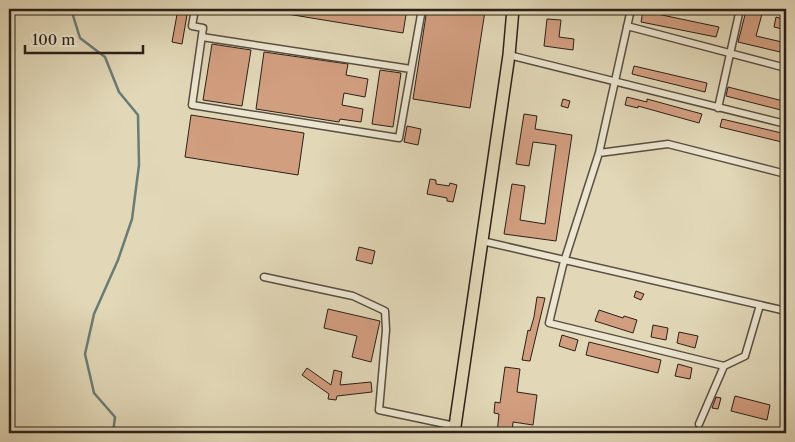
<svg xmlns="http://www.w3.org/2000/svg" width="795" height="442" font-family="'Libre Caslon Text',serif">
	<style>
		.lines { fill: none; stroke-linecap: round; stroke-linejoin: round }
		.stream { stroke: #6b7c74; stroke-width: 2.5 }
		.building { fill: #d29e80; stroke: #2b2019 }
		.street-casing { stroke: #594e41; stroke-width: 9 }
		.highway-casing { stroke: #2b2019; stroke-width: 14 }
		.street { stroke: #ece6d1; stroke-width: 6 }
		.highway { stroke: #e2d8b8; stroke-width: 11 }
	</style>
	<rect width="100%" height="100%" fill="#e2d8b8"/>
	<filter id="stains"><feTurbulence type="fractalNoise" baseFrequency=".004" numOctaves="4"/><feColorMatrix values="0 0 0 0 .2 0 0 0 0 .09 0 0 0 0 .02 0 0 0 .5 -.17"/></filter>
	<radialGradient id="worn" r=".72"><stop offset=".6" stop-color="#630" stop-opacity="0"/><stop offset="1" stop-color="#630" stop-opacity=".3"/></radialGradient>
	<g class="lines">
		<path class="stream" d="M71 9 80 38 105 57 119 92 138 115 139 165 132 219 118 260 94 314 85 354 94 393 115 417 113 433"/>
	</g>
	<path class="building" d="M178 9H188L182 44 172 42Z
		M275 9H407L403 33 275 12Z
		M427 9H473L485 11 470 108 413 99Z
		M643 11 719 27 716 37 641 22Z
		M746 11 762 14 756 36 782 42 780 52 738 42Z
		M776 17 786 20V30L774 27Z
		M547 19 561 20 559 37 574 39 573 50 544 46Z
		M212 44 251 50 242 106 203 100Z
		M264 52 348 64 346 75 368 79 365 97 344 93 342 105 363 109 361 122 340 119 339 122 256 109Z
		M634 66 707 83 705 92 632 74Z
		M380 70 401 73 393 127 372 124Z
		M728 87 783 101 781 110 726 96Z
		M627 97 647 102V99L702 114 699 123 638 106V108L625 105Z
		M563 99 570 101 568 108 561 106Z
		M524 114 537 116 535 129 572 135 556 241 504 234 512 184 525 186 520 220 545 224 556 145 533 142 529 166 516 164Z
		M191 115 304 133 298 175 185 157Z
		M722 119 786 134V143L720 127Z
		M407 126 421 129 418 145 404 142Z
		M430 179 436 180V184L449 186 450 183 457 185 453 202 447 201V198L427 194Z
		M359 247 375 251 372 264 356 260Z
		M636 291 644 294 641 300 634 297Z
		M537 297 545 298 530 361 522 360 528 330 530 331 534 317Z
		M328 309 380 321 371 362 352 357 357 336 324 328Z
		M599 310 623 318 624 316 637 320 633 333 595 321Z
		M653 325 668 328 666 340 651 337Z
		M679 332 698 336 695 348 677 343Z
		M562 335 578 340 575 351 559 346Z
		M589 342 661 360 658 373 586 355Z
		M678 364 692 368 690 379 675 376Z
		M505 367 520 369 517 392 537 395 533 425 513 422 512 433H497L499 414 494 413 495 402 500 403Z
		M307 368 331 385 334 370 342 372 340 385 371 382 372 392 337 396 336 400 328 399 329 394 302 375Z
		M735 396 770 405 767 420 731 411Z
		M716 397 721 398 718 409 712 408Z"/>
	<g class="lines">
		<defs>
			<path id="street" d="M195 9 192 26 203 28 192 105 399 138 422 9
				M631 9 599 153 563 265 549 323 724 366
				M627 26 786 68
				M202 37 411 69
				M509 55 786 124
				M718 108 740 9
				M599 153 668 144 786 174
				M482 241 786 311
				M264 277 353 296 385 311 386 330 379 410 455 426
				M699 424 724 366 745 356 760 305"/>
			<path id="highway" d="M454 433 509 55 513 9"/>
		</defs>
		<use href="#street" class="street-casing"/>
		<use href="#highway" class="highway-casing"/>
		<use href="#street" class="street"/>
		<use href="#highway" class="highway"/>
	</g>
	<rect width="795" height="442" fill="none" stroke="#e2d8b8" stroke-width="30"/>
	<rect x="10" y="10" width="775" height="422" fill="none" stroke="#2b2019" stroke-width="2.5"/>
	<rect x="15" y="15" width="765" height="412" fill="none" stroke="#2b2019"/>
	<path d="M25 45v8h118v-8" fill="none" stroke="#2b2019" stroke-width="2.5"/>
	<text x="32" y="45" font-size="15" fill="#2b2019" stroke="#ece6d1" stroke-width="4" paint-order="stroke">100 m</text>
	<rect width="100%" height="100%" filter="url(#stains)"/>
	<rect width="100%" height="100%" fill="url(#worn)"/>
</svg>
